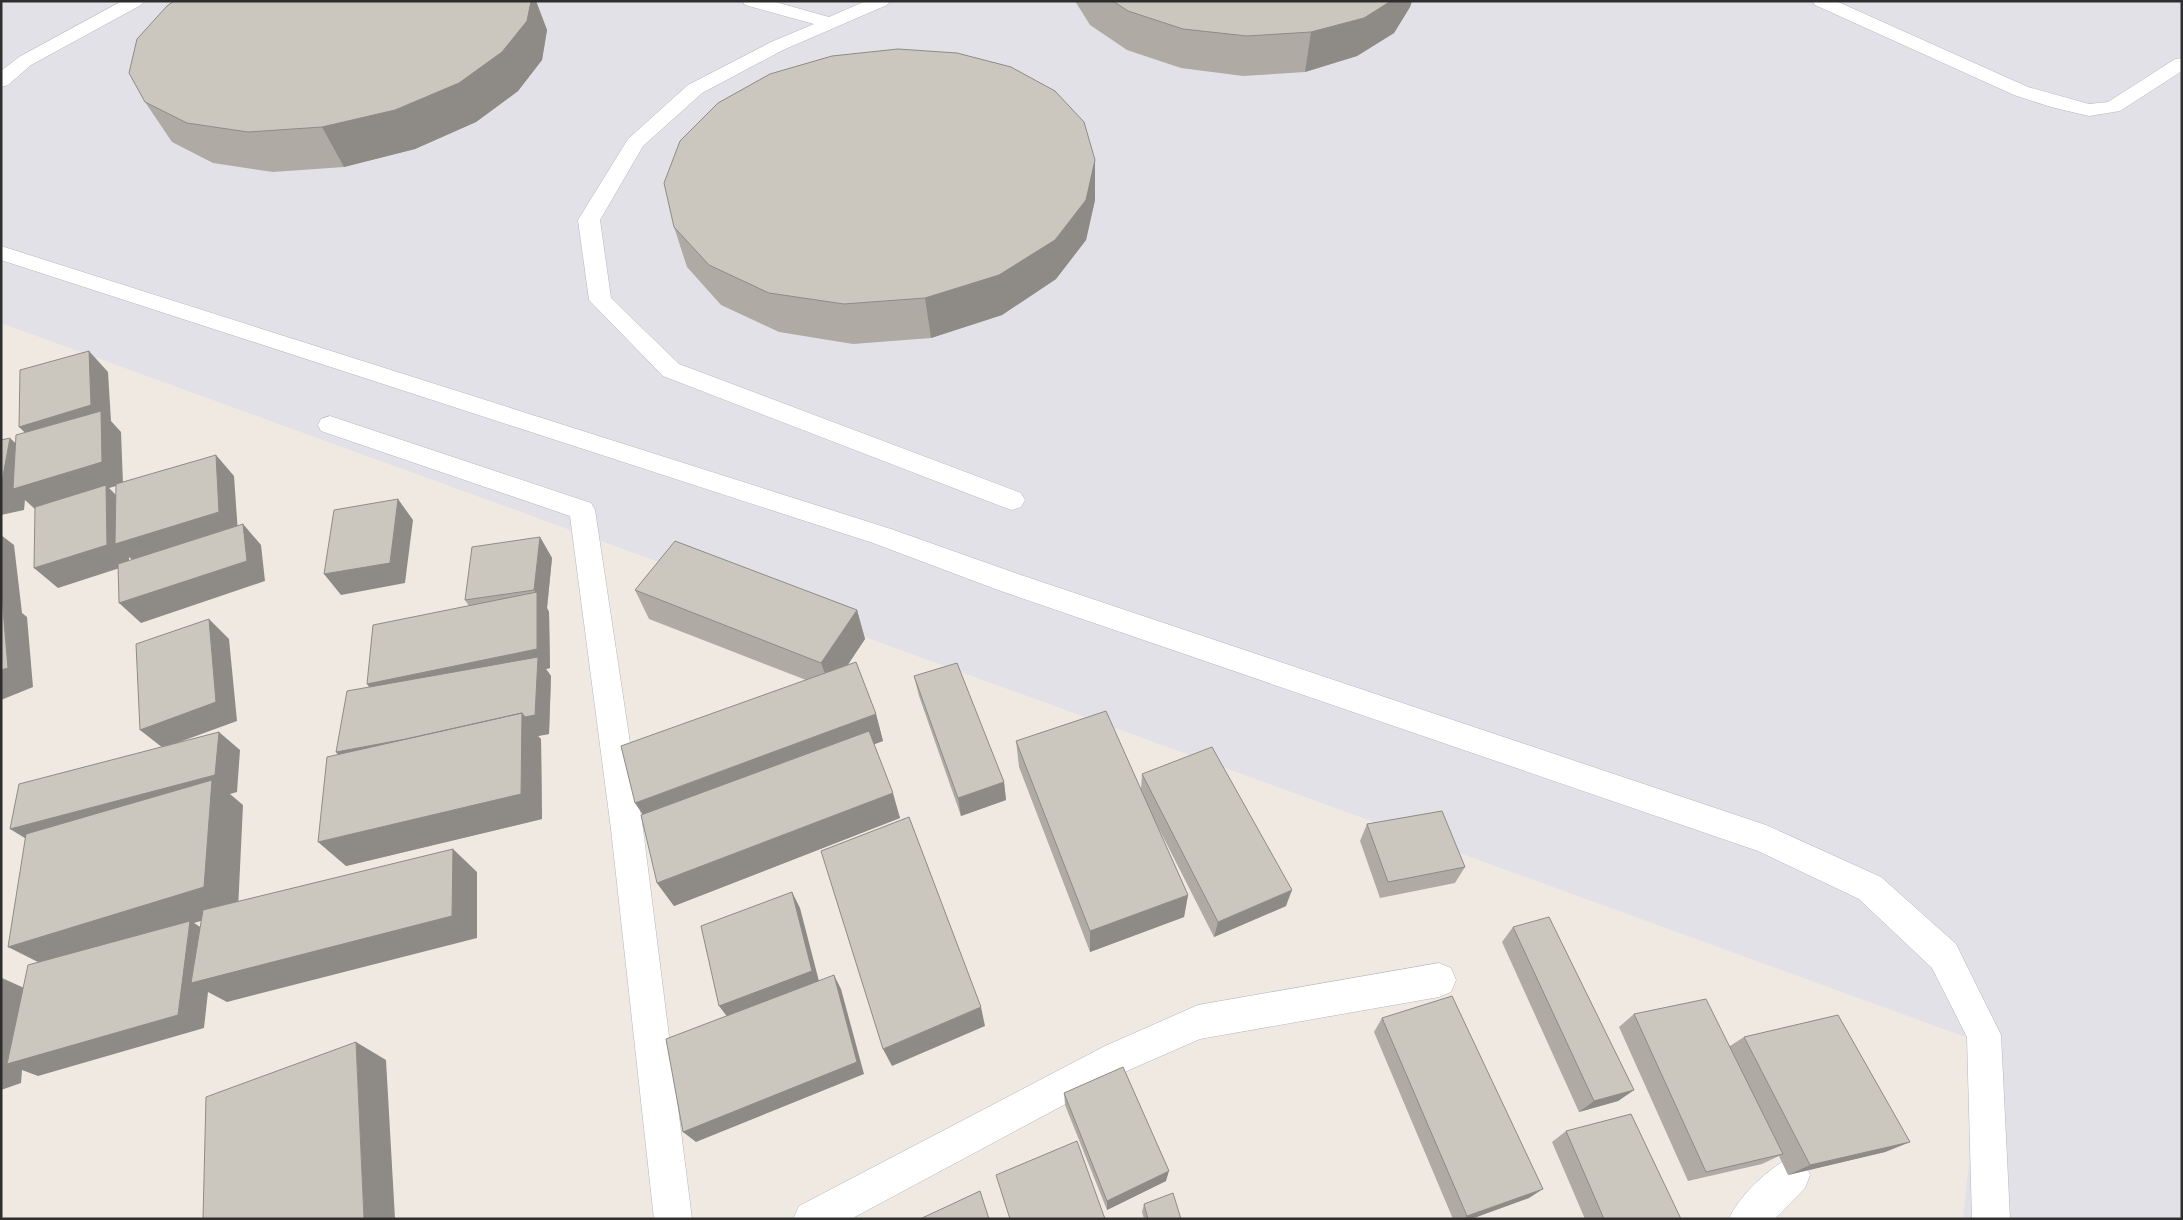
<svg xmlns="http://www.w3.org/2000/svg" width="2183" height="1220" font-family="'Exo 2',sans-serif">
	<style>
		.industrial { fill: #e3e1e8 }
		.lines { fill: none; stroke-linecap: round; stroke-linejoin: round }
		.minor-casing { stroke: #b4b7c1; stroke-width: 1 }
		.minor { fill: #fff; fill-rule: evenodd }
		.wall { fill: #afaba4 }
		.shaded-wall { fill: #8e8b86 }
		.building { fill: #cbc7bf; stroke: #8e8b86 }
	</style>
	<rect width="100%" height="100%" fill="#efe9e1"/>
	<path class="industrial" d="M1 1H2182V1219H1963L1982 1043 1 323Z"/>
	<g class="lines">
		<defs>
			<path id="minor" d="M122 1H144L141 5 31 65 8 85 1 87V71L19 57Z
				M742 1H772L829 17 866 1H890L887 5 783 50 702 93 643 146 600 220 611 298 679 364 1021 493 1025 500 1021 507 1012 510 1003 507 663 376 589 300 578 220 628 139 688 85 771 42 814 24 745 5Z
				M1812 1H1836L2028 87 2089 104 2108 102 2175 59 2182 58V71L2120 111 2089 116 2051 107 2014 95 1815 5Z
				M1 246 891 529 1018 574 1766 825 1881 877 1956 944 2001 1035 2010 1219H1972L1967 1037 1932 968 1859 899 1758 851 998 590 873 543 1 260Z
				M330 416 591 503 595 510 643 829 692 1219H654L611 829 570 516 321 431 318 425 321 419Z
				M1439 963 1451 968 1456 980 1451 992 1439 997 1200 1039 1129 1070 851 1219H793L799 1206 1105 1046 1198 1005Z
				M1792 1157 1805 1162 1810 1175 1805 1188 1775 1219H1729C1738 1197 1770 1166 1792 1157Z"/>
		</defs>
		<use href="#minor" class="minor-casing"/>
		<use href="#minor" class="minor"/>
	</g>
	<path class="wall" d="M174 1H536L547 30 542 60 518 91 476 122 415 149 344 167 273 172 213 163 172 142 145 102Z
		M1075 1H1412L1410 7 1394 33 1357 56 1305 72 1243 76 1181 68 1127 50 1090 25Z
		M1095 200 1086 240 1056 279 1002 315 931 338 853 344 779 332 721 305 687 267 674 227Z
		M540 537 552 558 547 608 549 612 550 668 546 669 551 676 549 734 538 736 541 739 542 819 346 866 338 755 336 752 369 687 367 684 469 606 465 600Z
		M635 590 857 610 865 639 847 666 876 714 883 741 874 744 900 818 674 906 657 883 806 680 649 619Z
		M914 676 1004 782 1006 800 961 816 919 696Z
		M1016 741 1141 789 1142 774 1286 906 1214 937 1152 815 1188 895 1184 917 1090 952 1019 767Z
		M1367 824 1465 867 1455 883 1380 898 1360 841Z
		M1513 927 1634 1090 1618 1101 1579 1112 1502 942Z
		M1634 1014 1730 1046 1744 1037 1910 1142 1885 1152 1788 1175 1779 1156 1762 1164 1688 1181 1619 1027Z
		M1382 1018 1529 1198 1471 1219H1453L1374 1032Z
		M1064 1093 1166 1181 1107 1210 1065 1105Z
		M1566 1131 1681 1219H1585L1552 1142Z
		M1144 1204 1181 1219H1144L1142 1212Z"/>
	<path class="shaded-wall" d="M531 1H536L547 30 542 60 518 91 476 122 415 149 344 167 322 127Z
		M1391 1H1412L1410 7 1394 33 1357 56 1305 72 1311 32Z
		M1095 160V200L1086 240 1056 279 1002 315 931 338 925 298Z
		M89 351 108 372 111 421 121 432 123 484 109 488 127 506 216 455 234 476 238 533 137 564 129 557V565L58 588 34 568 36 510 25 500 24 510 1 515V486L10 438 32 459 41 448 19 427Z
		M398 499 413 520 405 583 341 595 324 574Z
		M243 524 261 545 265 581 141 623 119 603Z
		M1 535 14 545 22 613 27 617 33 687 1 700Z
		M540 537 552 558 547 608 549 612 550 668 546 669 551 676 549 734 538 736 541 739 542 819 346 866 318 842 521 794V739L355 770 336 752 522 718V713L525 717 535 715 537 671 384 703 367 684 537 649V595L534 590Z
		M857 610 865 639 831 690 821 663Z
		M209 619 229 639 237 721 163 748 140 730Z
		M876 714 883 741 651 827 635 803Z
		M219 732 240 750 237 792 230 794 243 805 238 910 194 923 214 936 453 849 477 872V938L227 1002 208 992 204 1028 38 1076 22 1070 21 1083 1 1090V986L2 978 33 992 50 968 8 947 38 846 10 829Z
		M1004 782 1006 800 961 816 958 798Z
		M893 793 900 818 674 906 657 883Z
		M1292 890 1286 906 1214 937 1218 922Z
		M792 892 800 908 820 985 729 1019 719 1006Z
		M1188 895 1184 917 1090 952V931Z
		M834 975 841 989 864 1074 696 1142 683 1132Z
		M981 1007 985 1026 892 1066 883 1049Z
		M356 1042 386 1060 395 1219H364Z
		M1634 1090 1618 1101 1579 1112 1594 1101Z
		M1910 1142 1885 1152 1788 1175 1810 1165Z
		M1169 1171 1166 1181 1107 1210V1201Z
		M1543 1189 1529 1198 1471 1219H1463L1467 1216Z"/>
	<path class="building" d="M174 1H531L527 21 502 52 459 83 395 110 322 127 248 132 187 123 145 102 129 73 137 39 167 6Z
		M1113 1H1391L1364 18 1311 32 1247 36 1183 29 1128 11Z
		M898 49 957 53 1011 67 1055 91 1084 122 1095 160 1086 200 1055 240 999 275 925 298 844 304 769 293 709 265 674 227 664 183 680 141 718 103 770 74 832 56Z
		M89 351 91 405 19 427 20 370Z
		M101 411 102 462 13 489 16 435Z
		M10 438 1 486V440Z
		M216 455 219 512 115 544 116 484Z
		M106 485 107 545 34 568 35 507Z
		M398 499 390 563 324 574 334 510Z
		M243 524 247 561 119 603 118 564Z
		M540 537 534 590 465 600 472 547Z
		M675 541 857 610 821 663 635 590Z
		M537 592V649L367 684 373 625Z
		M2 597 8 668 1 670V598Z
		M209 619 216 702 140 730 136 644Z
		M538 657 535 715 525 717 522 713 406 739 336 752 347 691Z
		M856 662 876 714 635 803 621 746Z
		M957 663 1004 782 958 798 914 676Z
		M1106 711 1188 895 1090 931 1016 741Z
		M522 713 521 794 318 842 327 757Z
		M869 731 893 793 657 883 641 815Z
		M219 732 215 775 10 829 19 784Z
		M1212 747 1292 890 1218 922 1142 774Z
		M212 780 204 887 8 947 26 834Z
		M1442 811 1465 867 1388 882 1367 824Z
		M909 817 981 1007 883 1049 821 851Z
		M453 849 452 916 191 983 203 910Z
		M792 892 812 971 719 1006 701 926Z
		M1549 917 1634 1090 1594 1101 1513 927Z
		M190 921 178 1015 7 1064 28 965Z
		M834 975 857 1062 683 1132 666 1039Z
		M1452 996 1543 1189 1467 1216 1382 1018Z
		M1706 999 1783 1154 1706 1172 1634 1014Z
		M1838 1015 1910 1142 1810 1165 1744 1037Z
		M356 1042 364 1219H203L206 1097Z
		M1123 1067 1169 1171 1107 1201 1064 1093Z
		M1631 1114 1681 1219H1604L1566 1131Z
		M1077 1141 1105 1219H1010L996 1175Z
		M980 1191 989 1219H920Z
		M1173 1193 1181 1219H1148L1144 1204Z"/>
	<rect width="2183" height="1220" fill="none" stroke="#2e2e2e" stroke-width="5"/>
</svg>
